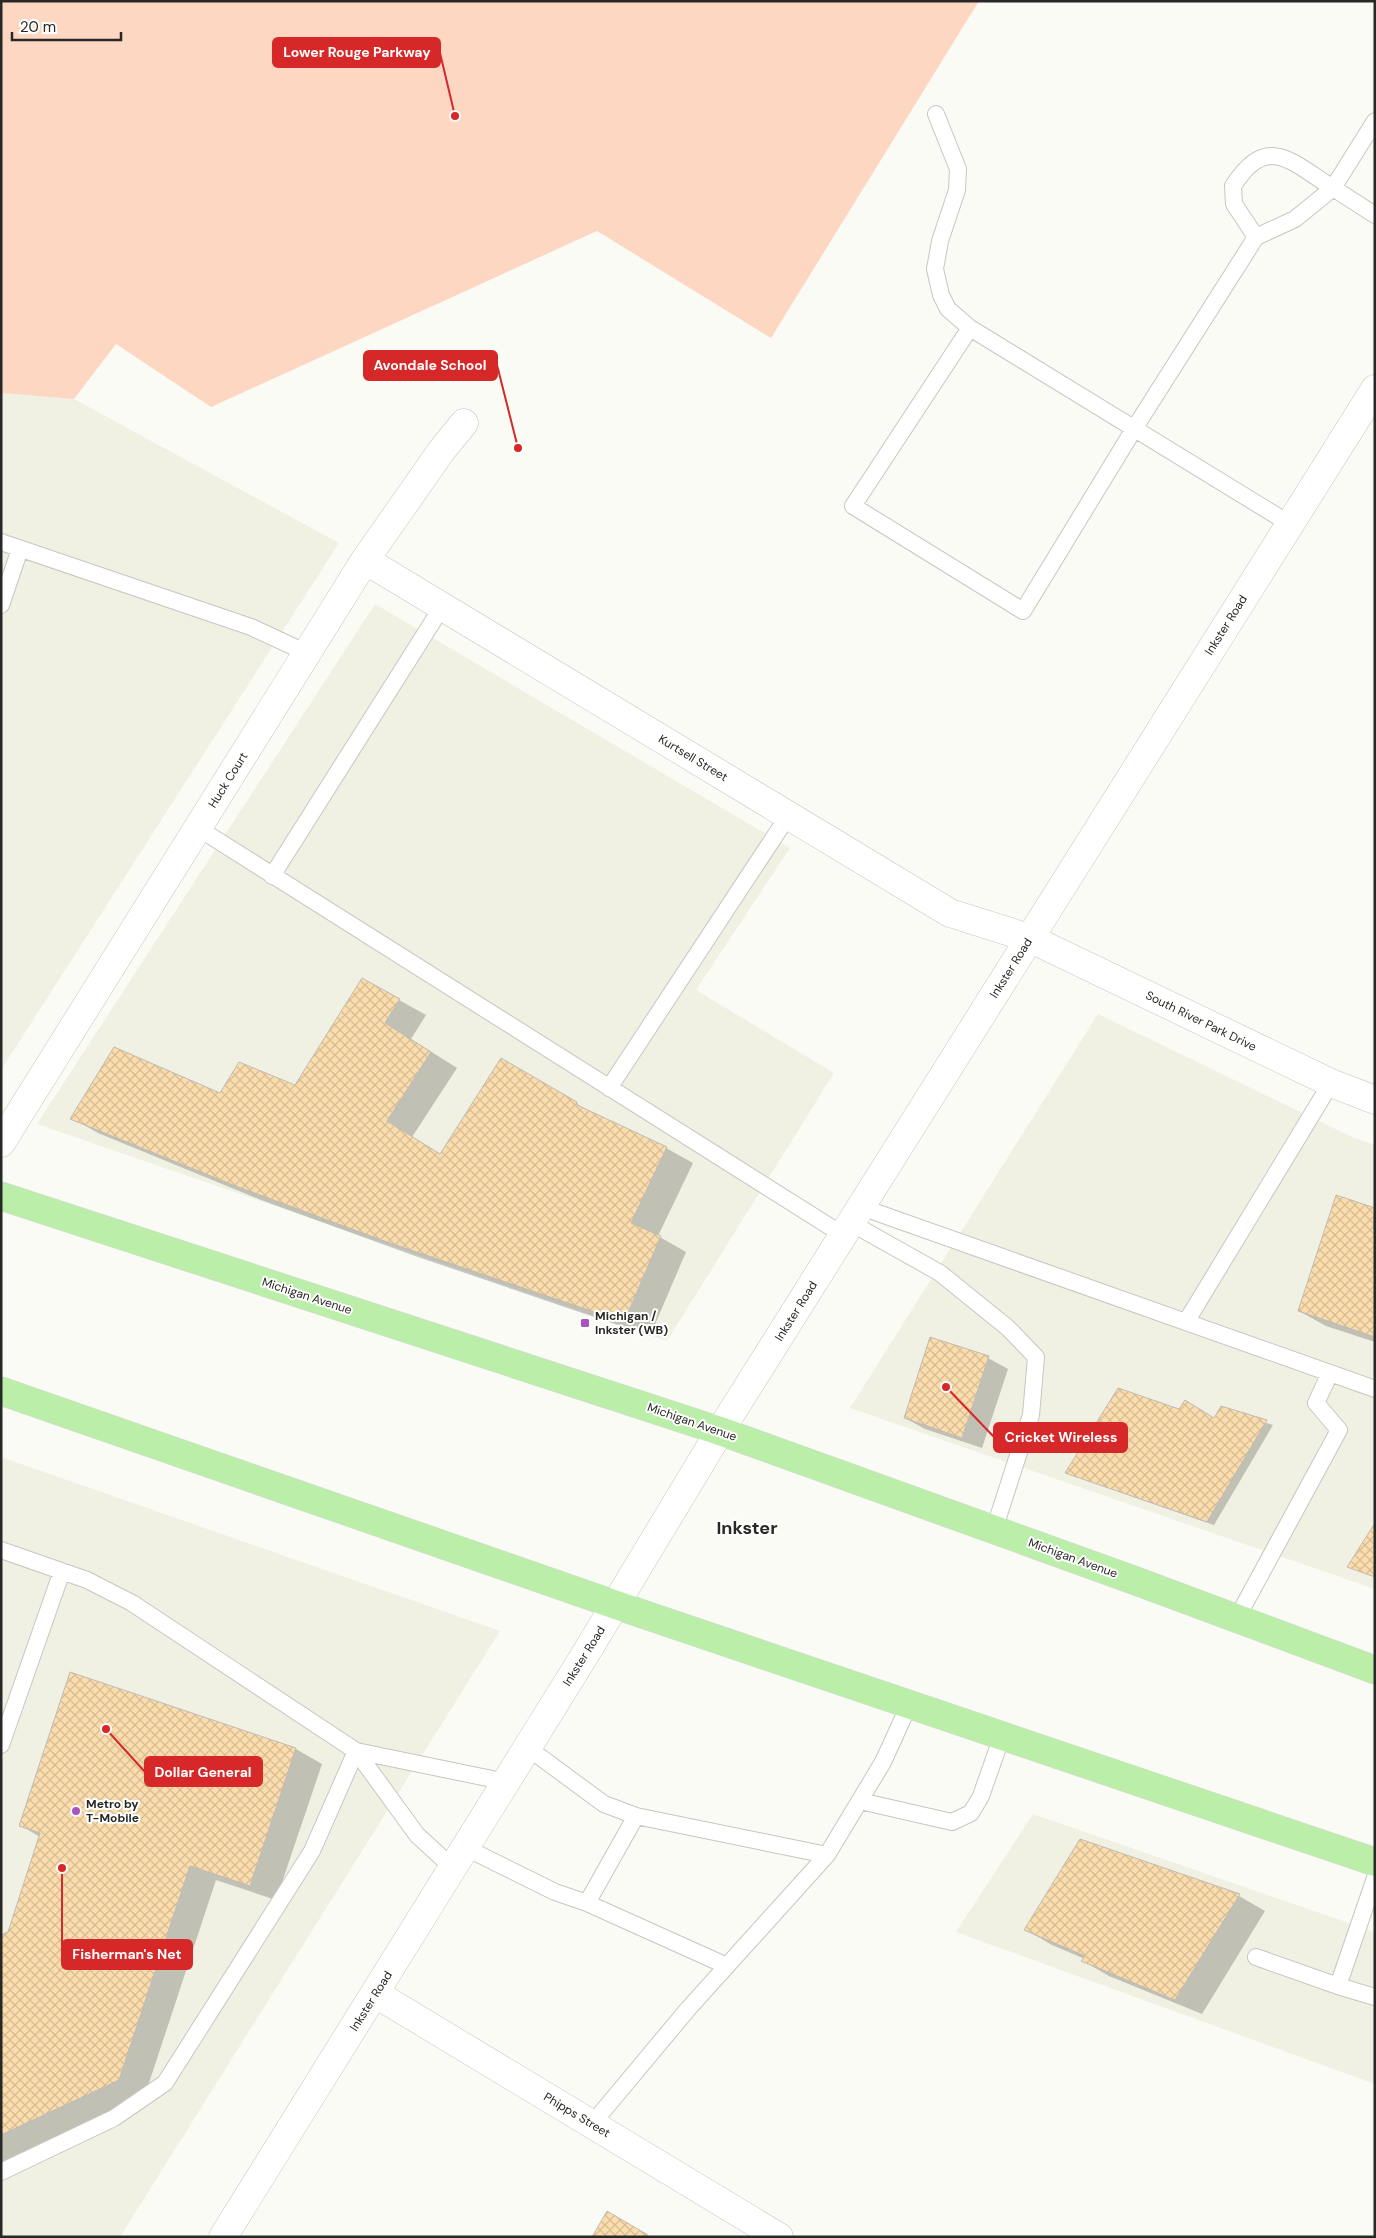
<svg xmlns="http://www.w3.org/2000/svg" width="1376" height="2238" font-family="'DM Sans',sans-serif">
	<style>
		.built { fill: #f0f0e3 }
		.green { fill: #fed7c3 }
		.shadow { fill: #0003 }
		.building { fill: url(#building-cross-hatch); stroke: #bfbcb7 }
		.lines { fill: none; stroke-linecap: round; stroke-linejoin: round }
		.lane-casing { stroke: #c6c7c1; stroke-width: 18 }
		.street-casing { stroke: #c6c7c1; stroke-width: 29 }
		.secondary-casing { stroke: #c6c7c1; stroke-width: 29 }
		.primary-casing { stroke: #d8d8d8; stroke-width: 29 }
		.lane { stroke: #fff; stroke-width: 16 }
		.street { stroke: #fff; stroke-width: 28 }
		.secondary { stroke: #fff; stroke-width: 28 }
		.primary { stroke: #bbeea9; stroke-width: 28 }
		.poi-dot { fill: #aa54c2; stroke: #fffffe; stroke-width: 2 }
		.labels { text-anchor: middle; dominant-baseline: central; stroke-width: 4; stroke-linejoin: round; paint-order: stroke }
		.street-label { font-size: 12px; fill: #282826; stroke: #fffffe }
		.poi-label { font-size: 12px; font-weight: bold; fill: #282826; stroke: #fffffe; text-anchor: start }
		.district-label { font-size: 18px; font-weight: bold; fill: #282826; stroke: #fffffe }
		.leader { fill: none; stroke: #d62828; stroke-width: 2 }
		.callout-dot { fill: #d62828; stroke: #fffffe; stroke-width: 2 }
		.callout { fill: #d62828; stroke: #d62828; stroke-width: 2 }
		.callout-label { font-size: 14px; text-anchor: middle; font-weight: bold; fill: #fff }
	</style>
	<defs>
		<pattern id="building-cross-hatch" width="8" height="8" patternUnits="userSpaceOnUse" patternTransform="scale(1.25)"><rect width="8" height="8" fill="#fbdcac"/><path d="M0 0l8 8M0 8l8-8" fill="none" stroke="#d7bd94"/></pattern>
	</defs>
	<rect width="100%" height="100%" fill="#fbfbf5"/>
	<path class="built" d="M1 393 74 399 339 543 1 1070Z
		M375 604 790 848 696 990 834 1073 667 1341 37 1124Z
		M1098 1014 1352 1137 1375 1145V1589L850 1408Z
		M1 1457 500 1631 120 2237H1Z
		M1033 1814 1375 1932V2084L956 1932Z"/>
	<path class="green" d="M1 1H979L771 338 597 231 211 407 116 344 74 399 1 393Z"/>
	<path class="shadow" d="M363 980 426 1015 411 1039 457 1068 412 1137 441 1155 502 1060 601 1118 666 1148 693 1163 658 1236 686 1252 650 1336 415 1256 261 1200 98 1133 72 1118 221 1095 295 1087Z
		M1375 1209V1342L1326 1326 1299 1311Z
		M988 1358 1008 1369 982 1448 925 1429 905 1418Z
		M1221 1408 1273 1425 1214 1525 1067 1473 1180 1410 1215 1419Z
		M71 1673 296 1749 322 1764 276 1900 216 1880 145 2095 1 2162V1936L9 1933 40 1837 20 1825Z
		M1239 1896 1265 1911 1202 2014 1109 1976 1083 1961 1085 1959 1052 1945 1026 1930Z"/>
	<path class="building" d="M362 978 400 999 385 1023 431 1052 387 1121 440 1154 501 1058 577 1102V1105L667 1147 631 1223 661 1236 624 1322 387 1242 233 1185 70 1119 114 1047 220 1093 239 1062 295 1085Z
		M1336 1195 1375 1208 1373 1229H1375V1337L1298 1311Z
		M930 1337 989 1356 962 1438 904 1418Z
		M1118 1388 1179 1409 1185 1400 1214 1418 1221 1406 1267 1420 1207 1522 1065 1473Z
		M1375 1523V1577L1347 1567Z
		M70 1672 296 1748 250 1886 190 1866 119 2080 1 2135V1935L8 1932 40 1833 19 1826Z
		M1080 1839 1240 1894 1175 2000 1081 1961 1085 1956 1024 1930Z
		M607 2211 648 2235 647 2237H592Z"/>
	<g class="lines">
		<defs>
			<path id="lane" d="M936 114 958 169 957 190 940 241 935 269 941 295 948 309 970 328
				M1256 237 1234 204 1233 186C1267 132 1291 162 1333 188L1375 121
				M1290 524C1183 459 1076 394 970 328L853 506 1023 611 1134 429 1256 237 1295 219 1333 188 1375 215
				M1 542 251 627 307 653
				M1 605 20 549
				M198 828 843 1235
				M272 876 442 607
				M609 1088 788 816
				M861 1207 1375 1389
				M851 1223 940 1273 1008 1328 1036 1357 1031 1415 994 1530
				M1186 1322 1331 1083
				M1 1550 87 1580 132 1603 356 1751 417 1835 453 1868
				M1237 1618 1339 1430 1316 1403 1330 1373
				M1 1745 62 1571
				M356 1751 507 1782
				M860 1801 952 1822 971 1813 981 1796 1002 1736
				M636 1816 827 1855
				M466 1848 555 1892 587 1903 636 1816 604 1804 528 1748
				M587 1903 727 1966
				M1256 1957 1338 1986 1375 1878
				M1338 1986 1375 1997
				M592 2124 688 2009 827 1855 883 1762 909 1705
				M1 2172 114 2118 165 2083 312 1851 356 1751"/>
			<path id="street" d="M365 560 950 913 1029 938 1331 1083 1375 1100
				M1 1143 365 560 442 450 464 423
				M376 1994 779 2237"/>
			<path id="secondary" d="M223 2237 583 1658 720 1431 1375 389"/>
			<path id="primary" d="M1 1196 720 1431 1136 1581 1375 1670
				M1 1391 616 1605 1375 1862"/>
		</defs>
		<use href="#lane" class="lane-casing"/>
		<use href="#street" class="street-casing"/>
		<use href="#secondary" class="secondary-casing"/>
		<use href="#primary" class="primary-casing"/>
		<use href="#lane" class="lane"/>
		<use href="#street" class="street"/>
		<use href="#secondary" class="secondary"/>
		<use href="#primary" class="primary"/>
	</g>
	<g class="poi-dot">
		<rect x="580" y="1318" width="10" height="10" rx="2.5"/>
		<circle cx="76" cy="1811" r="5"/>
	</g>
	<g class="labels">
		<g class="street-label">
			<text transform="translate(1226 625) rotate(-58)">Inkster Road</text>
			<text transform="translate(693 758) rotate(31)">Kurtsell Street</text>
			<text transform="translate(228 780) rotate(-58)">Huck Court</text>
			<text transform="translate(1011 968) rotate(-58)">Inkster Road</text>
			<text transform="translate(1201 1021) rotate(26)">South River Park Drive</text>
			<text transform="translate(307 1296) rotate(18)">Michigan Avenue</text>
			<text transform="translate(796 1311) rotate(-58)">Inkster Road</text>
			<text transform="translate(692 1422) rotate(19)">Michigan Avenue</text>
			<text transform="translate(1073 1558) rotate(20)">Michigan Avenue</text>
			<text transform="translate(584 1656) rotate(-58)">Inkster Road</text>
			<text transform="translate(371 2001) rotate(-58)">Inkster Road</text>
			<text transform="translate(577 2115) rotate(31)">Phipps Street</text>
		</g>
		<g class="poi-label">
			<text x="595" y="1316">Michigan /<tspan x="595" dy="14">Inkster (WB)</tspan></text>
			<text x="86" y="1804">Metro by<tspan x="86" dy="14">T-Mobile</tspan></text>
		</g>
		<g class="district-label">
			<text x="747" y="1528">Inkster</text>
		</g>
	</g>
	<path class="leader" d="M455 116L440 53M518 448L497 365M946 1387L994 1437M106 1729L145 1772M62 1868L62 1954"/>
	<g class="callout-dot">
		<circle cx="455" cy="116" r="5"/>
		<circle cx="518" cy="448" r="5"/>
		<circle cx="946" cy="1387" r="5"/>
		<circle cx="106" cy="1729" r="5"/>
		<circle cx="62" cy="1868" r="5"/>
	</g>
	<g class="callout">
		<rect x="273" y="38" width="167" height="29" rx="5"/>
		<rect x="364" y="351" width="133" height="29" rx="5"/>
		<rect x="994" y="1423" width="133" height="29" rx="5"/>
		<rect x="145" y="1757" width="117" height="29" rx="5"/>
		<rect x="62" y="1940" width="130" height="29" rx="5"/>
	</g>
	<g class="callout-label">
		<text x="357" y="57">Lower Rouge Parkway</text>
		<text x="430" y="370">Avondale School</text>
		<text x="1061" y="1442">Cricket Wireless</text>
		<text x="203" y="1777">Dollar General</text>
		<text x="127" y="1959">Fisherman's Net</text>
	</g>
	<rect width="1376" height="2238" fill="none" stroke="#282826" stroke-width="5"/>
	<path d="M12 32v8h109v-8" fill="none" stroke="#282826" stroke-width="2.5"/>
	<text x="20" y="32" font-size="15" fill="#282826" stroke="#fffffe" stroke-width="4" paint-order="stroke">20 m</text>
</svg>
